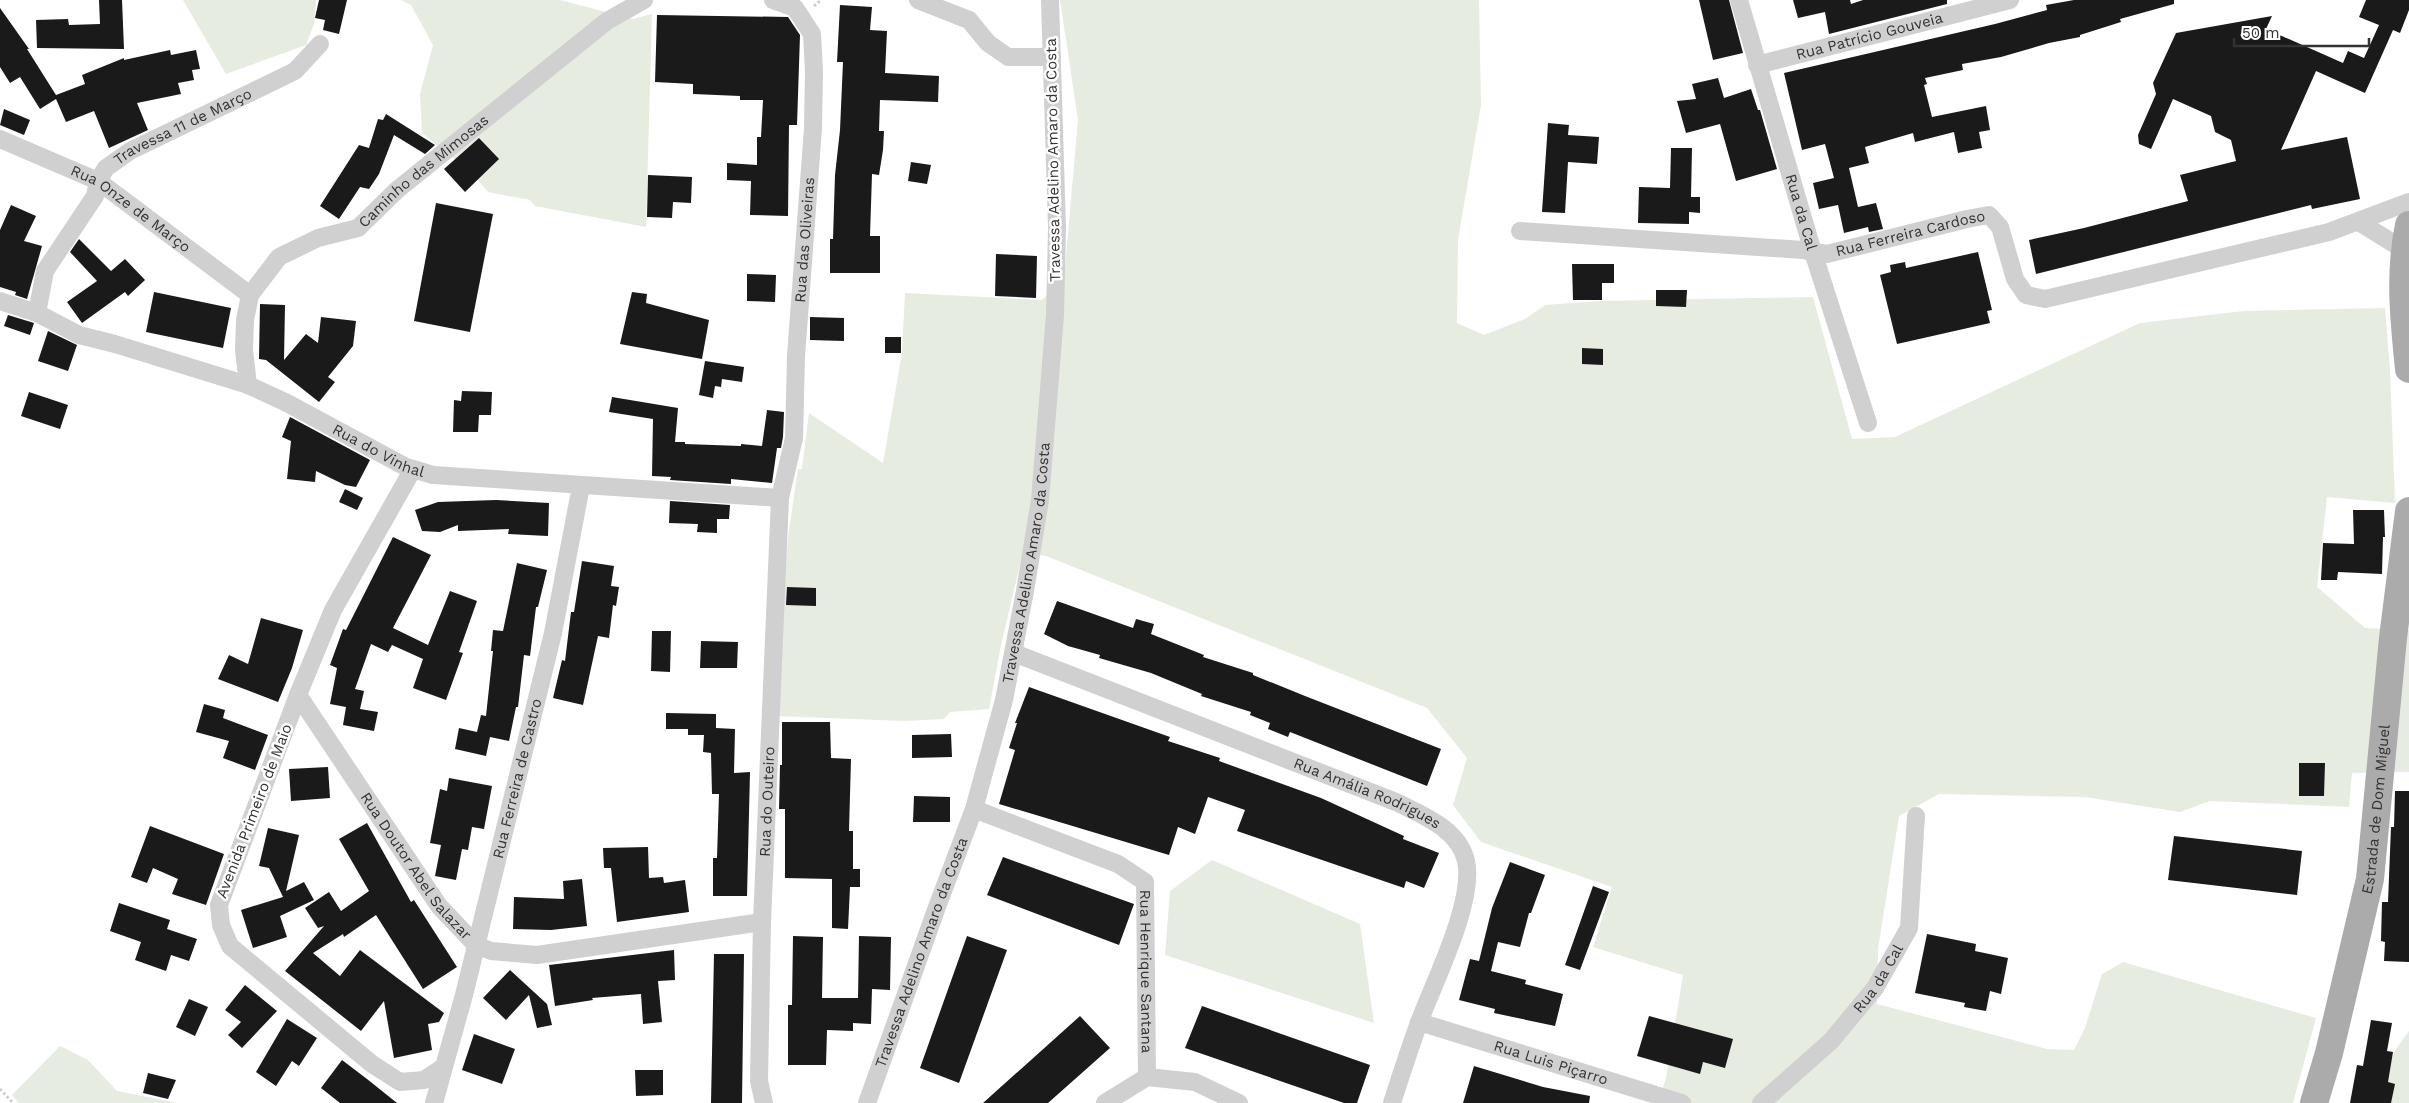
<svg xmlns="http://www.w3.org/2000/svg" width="2409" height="1103" font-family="'Work Sans',sans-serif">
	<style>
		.green { fill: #e6ecdf }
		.building { fill: #1a1a1a }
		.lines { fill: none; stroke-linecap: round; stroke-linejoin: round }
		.path { stroke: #cdcdcd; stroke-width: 3; stroke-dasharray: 2.5 2.5; stroke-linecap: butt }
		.minor { stroke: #d0d0d0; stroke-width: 18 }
		.primary { stroke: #ababab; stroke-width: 28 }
		.labels { text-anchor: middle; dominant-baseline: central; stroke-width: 5; stroke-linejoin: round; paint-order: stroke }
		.street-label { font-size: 15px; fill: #333; stroke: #fff }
	</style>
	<rect width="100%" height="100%" fill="#fff"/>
	<path class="green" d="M183 0H316L314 24 306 45 226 74Z
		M401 0H560L633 19 652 14 646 227 535 206 530 200 488 192 471 172 422 133 420 94 433 45 411 5Z
		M1060 0H1479L1481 105 1458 240 1457 323 1484 335 1525 319 1545 305 1601 301 1813 297 1852 439 1895 437 2140 323 2244 311 2385 308 2390 370 2395 503 2327 497 2317 587 2365 628 2409 630V772L2352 773 2349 807 2210 801 2180 812 2085 797 1939 794 1899 816 1878 949 1877 1004 2047 1049 2074 1050 2085 1028 2102 974 2123 962 2316 1018 2293 1103H1658L1666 1078 1683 975 1593 947 1612 887 1481 842 1453 805 1467 758 1427 708 1046 556 1023 552 1001 645 989 709 950 712 944 719 904 721 775 716 788 537 798 469H802L809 413 883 463 902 353 905 293 1042 300 1064 279 1078 120Z
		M1212 860 1360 924 1374 1023 1165 955 1170 891Z
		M2409 1031V1103H2370L2396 1049Z
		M60 1046 88 1060 117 1091 178 1103H19L12 1095Z"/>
	<path class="building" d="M99 0H122L124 49 37 48 36 20 68 19 69 25 100 24Z
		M319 0H347L339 34 323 30 325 20 315 18Z
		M1699 0H1729L1743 53 1713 60Z
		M1793 0H1850L1851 4 1863 0H1947V4L1829 34 1825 12 1798 18Z
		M2074 0H2174V4L2120 19 2121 22 2080 35V37L2049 43 2001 57 1962 64 1963 70 1925 78 1927 84 1924 85 1932 117 1986 106 1990 130 1979 132 1982 148 1958 153 1954 132 1915 142 1913 133 1865 147 1869 163 1849 168 1858 207 1876 203 1883 229 1869 232 1868 227 1844 233 1838 205 1819 209 1813 183 1834 178 1825 144 1802 150 1784 73 1995 24 2047 10 2046 5Z
		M2366 0H2409V10L2400 33 2393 30 2365 93 2316 71 2281 150 2347 137 2360 199 2312 209 2311 205 2036 274 2029 240 2084 228 2188 201 2180 175 2236 161 2231 140 2215 132 2211 116 2173 99 2151 149 2139 144 2138 135 2156 94 2153 83 2176 33 2272 16 2266 29 2343 63 2348 51 2364 58 2379 25 2359 17Z
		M840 5 872 7 870 30 887 31 885 73 939 76 938 102 880 100 879 131H884L883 150 879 175 872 174 870 236H880V273H830V239H833L835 175 840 130 843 62H837Z
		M0 8 29 49H27L56 95 85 84 82 75 124 58V60L170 50 171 55 196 50 200 69 192 70 194 80 178 83 181 94 137 103 148 130 109 148 94 111 66 122 56 99 40 109 20 77 10 83 0 67Z
		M657 15 788 17 800 35 797 125H789L788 216 750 215 751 181 727 180V163L757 165V137H761L763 100H740V96L693 94V84L655 82Z
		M1718 78 1724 98 1751 89 1758 110H1760L1777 169 1736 181 1720 124 1686 133 1677 101 1696 99 1692 84Z
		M4 109 30 120 24 135 0 125Z
		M386 114 435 145 425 154 394 135 379 174 369 189 360 187 339 219 320 206 359 145 369 148 378 119 383 120Z
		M1548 123 1569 125 1568 135 1599 137 1597 164 1568 162 1565 213 1542 212Z
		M479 138 499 159 465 192 444 169Z
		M1671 148H1692L1691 197H1700V213L1689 212V224L1638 223 1639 187 1670 188Z
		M911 162 931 165 927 184 908 181Z
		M648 175 692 177 691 203 673 202 672 218 647 217Z
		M436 203 493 214 470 332 414 321Z
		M11 205 36 216 24 241 42 246 27 299 15 295 16 292 0 287V230Z
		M79 239 111 271 125 259 145 280 128 296 125 292 82 323 67 302 97 281 70 252Z
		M1978 252 1992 310 1987 311 1990 323 1897 344 1880 275 1891 272 1890 265 1905 262 1906 268Z
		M996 254 1037 256 1036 298 995 296Z
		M1572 264H1614V283H1602V300H1573Z
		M747 274 776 275 775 302 747 301Z
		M1656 290H1687L1686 307 1656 306Z
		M154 292 231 308 223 348 146 332Z
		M632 292 647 294 646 303 709 320 702 359 620 344Z
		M260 304 285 305 284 360 306 334 318 343 321 317 356 321 353 346 328 377 335 382 319 402 266 360 259 359Z
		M8 315 34 323 30 335 4 326Z
		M810 317 844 318V341L810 340Z
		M48 331 77 345 68 371 38 361Z
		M885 337H901V353H885Z
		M1582 348 1603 349V365L1582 364Z
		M705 361 744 367 742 382 722 379 721 387 715 386 713 398 699 395Z
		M462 391 492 392 491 415H479L478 432H453L454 400 461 401Z
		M29 392 68 405 60 429 21 416Z
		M612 397 678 408 675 442H685V444L741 446V444L762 446 767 410 784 412 783 437 781 448H777L772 483 731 479V484L670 480 671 477 652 476 653 419 609 412Z
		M290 417 370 460 356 487 345 485 316 471 315 482 287 479 291 441 282 437Z
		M345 489 363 498 357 510 339 502Z
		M496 500 549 503 548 536 508 534 509 529 458 531V525L440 532 422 531 415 510 438 502Z
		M670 501 730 505 729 519H717V533L697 532 698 524 669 523Z
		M2353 510H2384L2385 537H2383L2382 574 2338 572 2337 580H2321L2323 543 2354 544Z
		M393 537 431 555 393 628 428 645 450 591 477 601 459 652 463 653 446 700 413 688 423 659 392 645 388 652 371 644 355 689 364 691 360 709 378 712 374 731 343 725 346 707 330 704 337 668 330 665 343 629 346 630Z
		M582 561 614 566 611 586 619 587 616 606 613 605 609 638 598 636 583 705 553 698 562 660 565 661 571 612H574Z
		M517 563 547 570 538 607H536L530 656 524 655 518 707H516L509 741 490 737 486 756 455 749 459 728 477 732 481 715 486 716 493 651H491L493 630 503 631Z
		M787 587 816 588V606L786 605Z
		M1057 601 1133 628 1136 619 1154 624 1151 634 1204 655 1203 657 1253 673V675L1305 696 1441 749 1427 786 1290 732 1288 737 1268 729 1270 723 1250 715 1251 712 1201 696 1202 694 1151 673 1099 658 1100 655 1068 646 1044 634Z
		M261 618 303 630 292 668 278 702 218 679 229 655 248 664Z
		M652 631H671L670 672 651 671Z
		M701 641 738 642 737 668H700Z
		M1029 687 1170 737 1168 741 1220 758 1219 761 1321 798 1404 836 1403 839 1439 853 1424 888 1406 881 1404 888 1237 831 1245 810 1208 797 1195 834 1178 827 1169 855 999 804 1015 750 1009 748 1017 723H1015Z
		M204 704 225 710 223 718 268 735 255 770 223 758 229 741 196 732Z
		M666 713 716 714V728L735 729 734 773 750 772 747 896H713V858H717L719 794H712L711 753 703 752 704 735H688V729H666Z
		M782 722H830L831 758 851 759 849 831H853V869H860V887H850L848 929 832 928V879L785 878V809H779L780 765H782Z
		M951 734 952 757 912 758V735Z
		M2299 763H2325L2324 796H2299Z
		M328 767 330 798 291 801 289 769Z
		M449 778 492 786 484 829 472 827 468 850 462 849 456 880 435 876 441 845 430 843 440 789 447 791Z
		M2395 791H2409V962L2384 961 2385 942 2381 941 2382 902H2388L2391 827H2394Z
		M914 796 950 797V822H913Z
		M367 823 411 902 414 900 457 967 423 989 376 915 344 937 343 934 313 953 340 976 360 950 444 1013 439 1022 428 1024 432 1050 394 1058 384 1001 361 1031 285 971 324 926 318 928 305 908 329 892 341 911 369 891 339 839Z
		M150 826 224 854 206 905 172 894 178 879 153 868 147 883 131 877Z
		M268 828 299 835 286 891 304 882 314 900 280 916 287 937 253 948 241 910 283 897 269 868 259 866Z
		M2174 836 2302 851 2297 895 2168 880Z
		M648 847 649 878 663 877 664 883 685 880 689 912 617 922 611 868H604L603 848Z
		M1003 857 1134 904 1119 945 987 895Z
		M1510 862 1545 875 1531 913H1529L1520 947 1498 942 1491 971 1526 980 1525 984 1563 994 1555 1026 1494 1013 1495 1009 1459 1000 1470 959 1479 961 1492 908Z
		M582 879 587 926 551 930 513 929 514 897 564 899 563 881Z
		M1593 886 1609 892 1580 970 1565 965Z
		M119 903 170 920 167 929 197 939 189 961 171 955 166 971 135 960 141 942 110 931Z
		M1927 934 1976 944 1975 951 2008 958 2001 994 1990 991 1986 1011 1964 1007 1965 1003 1915 993Z
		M793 936 823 937 822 998H858L859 936 891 937 890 990 872 989 871 1024 853 1023V1031L827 1030 826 1065H788V1005H792Z
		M967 936 1007 950 959 1083 920 1068Z
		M674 950 675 980 658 981 662 1022 643 1024 641 994 592 998 593 1000 555 1006 549 965Z
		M714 954H744L742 1103H711Z
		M510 970 547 1004 552 1025 537 1028 529 995 506 1020 483 998Z
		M245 985 277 1011 242 1048 228 1035 241 1022 225 1010Z
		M189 999 208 1007 195 1036 176 1027Z
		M1202 1006 1370 1065 1357 1103H1344L1185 1048Z
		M1080 1016 1110 1048 1048 1103H983Z
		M1649 1016 1733 1039 1725 1068 1703 1062 1700 1074 1637 1056Z
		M287 1019 317 1038 299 1066 292 1061 276 1086 256 1072Z
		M2371 1020 2392 1023 2387 1051 2393 1052 2388 1082 2395 1084 2391 1103H2350L2357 1065 2363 1066Z
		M474 1034 515 1049 502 1084 462 1070Z
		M342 1060 367 1079 397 1103H340L321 1088Z
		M1474 1066 1543 1087 1590 1096 1589 1103H1463Z
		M635 1070H663V1095L636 1096Z
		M148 1073 176 1080 168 1099 143 1093Z"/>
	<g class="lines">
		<path class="path" d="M814 6 821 0
			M0 1089 13 1103"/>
		<g class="minor">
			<path d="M918 0 969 20 988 43 1008 57H1052"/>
			<path id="s1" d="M1739 0 1813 252 1868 423"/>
			<path id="s2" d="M1757 65 2010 0"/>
			<path id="s3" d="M0 139 98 181 250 295"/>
			<path d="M2359 222 2404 250 2409 251"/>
			<path id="s4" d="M1520 231 1803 250 1827 254 1967 219 1989 215 2000 227 2015 279 2026 295 2045 299 2329 232 2409 202"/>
			<path id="s5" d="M0 301 37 313 79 335 115 344 248 385 287 403 406 467 433 475 780 498"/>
			<path id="s6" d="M37 313 45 271 95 196 98 181 106 168 130 151 295 71 320 44"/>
			<path id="s7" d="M248 385 244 350 245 320 250 295 279 257 318 238 358 228 397 190 607 21 644 0"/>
			<path d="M413 469 333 610 298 695 219 905 221 925 230 946 372 1064 400 1082 424 1080 442 1068"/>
			<path id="s8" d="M1014 653 1396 802C1422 815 1459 829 1466 861 1475 901 1435 980 1420 1020 1410 1047 1401 1075 1392 1103"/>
			<path id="s9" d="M298 695 439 906 476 945 491 951 537 955 762 922"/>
			<path id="s10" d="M974 809 1118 864 1145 882 1147 1077 1105 1103"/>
			<path id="s11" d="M1419 1022 1682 1103"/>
			<path d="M1147 1077 1195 1082 1239 1103"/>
			<path id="s12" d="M434 1103 464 995 553 633 581 486"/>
			<path id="s13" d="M764 1103 759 1081 762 922 780 498 794 438 796 356 813 128 814 72 812 34 795 8 773 0"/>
			<path id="s14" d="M867 1103 937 907 974 809 1004 700 1025 591 1040 500 1055 315 1057 228 1050 0"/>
			<path id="s15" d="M1761 1103 1831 1041 1875 988 1909 928 1916 816"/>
		</g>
		<g class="primary">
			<path d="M2409 225C2399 273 2404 320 2409 369"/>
			<path id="s16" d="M2314 1103 2329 1053 2370 879 2393 638 2409 511"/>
		</g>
	</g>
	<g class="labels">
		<g class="street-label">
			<text stroke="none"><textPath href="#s2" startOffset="116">Rua Patrício Gouveia</textPath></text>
			<text stroke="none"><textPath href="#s6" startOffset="251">Travessa 11 de Março</textPath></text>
			<text transform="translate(1053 160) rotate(-91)">Travessa Adelino Amaro da Costa</text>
			<text stroke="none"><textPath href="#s7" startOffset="310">Caminho das Mimosas</textPath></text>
			<text stroke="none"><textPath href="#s3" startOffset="149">Rua Onze de Março</textPath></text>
			<text stroke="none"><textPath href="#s1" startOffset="221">Rua da Cal</textPath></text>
			<text stroke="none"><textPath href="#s4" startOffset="394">Rua Ferreira Cardoso</textPath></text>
			<text stroke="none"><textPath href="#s13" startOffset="866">Rua das Oliveiras</textPath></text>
			<text stroke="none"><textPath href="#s5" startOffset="409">Rua do Vinhal</textPath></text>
			<text stroke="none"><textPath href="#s14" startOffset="565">Travessa Adelino Amaro da Costa</textPath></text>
			<text stroke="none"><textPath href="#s12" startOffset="335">Rua Ferreira de Castro</textPath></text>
			<text stroke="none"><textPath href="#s8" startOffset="380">Rua Amália Rodrigues</textPath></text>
			<text stroke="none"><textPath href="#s13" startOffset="302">Rua do Outeiro</textPath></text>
			<text stroke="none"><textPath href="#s16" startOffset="301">Estrada de Dom Miguel</textPath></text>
			<text transform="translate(254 811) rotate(-69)">Avenida Primeiro de Maio</text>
			<text stroke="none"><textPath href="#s9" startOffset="208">Rua Doutor Abel Salazar</textPath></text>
			<text stroke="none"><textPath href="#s14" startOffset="160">Travessa Adelino Amaro da Costa</textPath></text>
			<text stroke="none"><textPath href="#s10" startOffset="276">Rua Henrique Santana</textPath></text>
			<text stroke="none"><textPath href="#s15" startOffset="172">Rua da Cal</textPath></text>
			<text stroke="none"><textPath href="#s11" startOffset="138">Rua Luis Piçarro</textPath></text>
		</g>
	</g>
	<path d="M2234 38v8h135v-8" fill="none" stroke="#333333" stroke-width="2.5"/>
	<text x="2242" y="38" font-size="15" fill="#333333" stroke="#ffffff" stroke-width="4" paint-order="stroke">50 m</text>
</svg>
